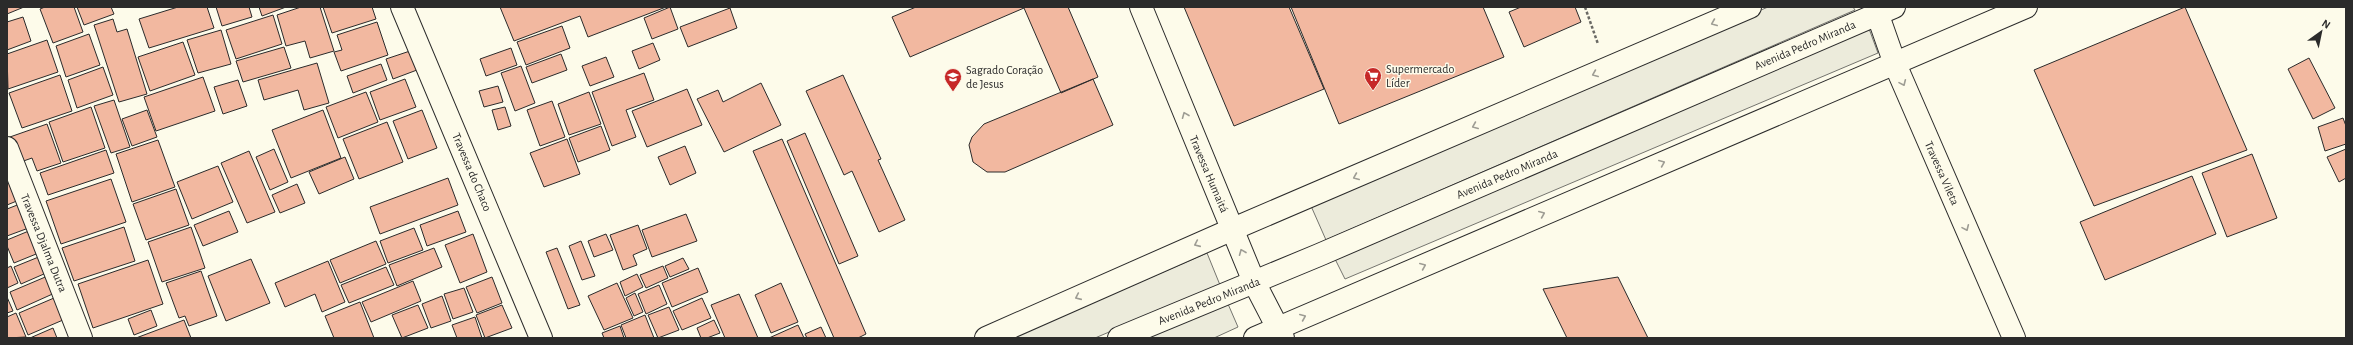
<svg xmlns="http://www.w3.org/2000/svg" width="2353" height="345" font-family="'Alegreya Sans',sans-serif">
	<style>
		.green { fill: #ecebdb; stroke: #74746e }
		.building { fill: #f2b8a0; stroke: #2b2b2b }
		.lines { fill: none; stroke-linecap: round; stroke-linejoin: round }
		.minor-casing { stroke: #2b2b2b; stroke-width: 24 }
		.major-casing { stroke: #2b2b2b; stroke-width: 24 }
		.path { stroke: #6a6964; stroke-width: 2.5; stroke-dasharray: 3 2; stroke-linecap: butt }
		.minor { stroke: #fdfbea; stroke-width: 22 }
		.major { stroke: #fdfbea; stroke-width: 22 }
		.oneway { stroke: #9e9d94 }
		.labels { text-anchor: middle; dominant-baseline: central; stroke-width: 3; stroke-linejoin: round; paint-order: stroke }
		.street-label { font-size: 12px; fill: #2b2b2b; stroke: #fdfbea }
		.poi-label { font-size: 12px; fill: #2b2b2b; stroke: #fdfbea; text-anchor: start }
	</style>
	<rect width="100%" height="100%" fill="#fdfbea"/>
	<path class="green" d="M1768 7H1853L1855 10 1326 240 1311 206Z
		M1868 26 1878 53 1345 279 1334 257Z
		M1207 253 1220 285 1095 338H1011Z
		M1228 304 1238 327 1214 338H1144Z"/>
	<path class="building" d="M7 7H24L7 14Z
		M45 7H74L83 32 53 43 40 9Z
		M77 7H111L114 14 84 25Z
		M178 7H207L214 28 149 48 139 19Z
		M216 7H249L252 17 222 26Z
		M259 7H286L262 16Z
		M301 7H320L334 51 310 58 305 41 286 46 277 15Z
		M323 7H372L376 19 332 33Z
		M500 7H666L588 37 580 16 514 41Z
		M670 7 678 29 652 39 644 18Z
		M916 7H1068L1098 77 1061 93 1024 8 910 57 892 17Z
		M1184 7H1289L1324 89 1234 126Z
		M1291 7H1483L1504 57 1339 124Z
		M1521 7H1575L1581 22 1524 47 1509 12Z
		M2185 7 2247 150 2094 206 2034 70Z
		M730 8 737 28 688 47 680 27Z
		M273 15 282 44 236 59 226 30Z
		M23 17 31 41 7 50V22Z
		M113 19 117 32 127 29 147 94 119 102 94 25Z
		M377 22 388 55 341 71 334 52 342 50 337 35Z
		M562 26 570 48 526 65 517 42Z
		M221 30 231 64 198 73 187 40Z
		M89 34 100 65 66 77 56 46Z
		M47 40 58 72 8 89 7 54Z
		M183 42 195 75 150 91 138 57Z
		M653 43 660 60 639 69 632 51Z
		M284 47 291 68 243 82 236 61Z
		M511 48 517 65 486 76 480 59Z
		M410 51 417 70 393 79 386 59Z
		M561 54 567 70 532 83 526 67Z
		M606 57 614 77 590 86 582 66Z
		M2309 58 2335 108 2313 119 2288 69Z
		M317 63 329 103 304 110 298 90 264 100 258 80Z
		M381 64 387 80 353 93 347 76Z
		M521 66 535 103 515 111 501 73Z
		M103 67 113 95 77 108 68 80Z
		M644 73 654 100 626 110 636 137 612 146 592 92Z
		M60 75 72 111 22 128 9 93Z
		M843 75 881 159 878 160 905 220 879 232 852 171 844 175 806 91Z
		M203 77 215 111 156 131 144 97Z
		M405 79 416 107 380 120 370 92Z
		M1093 79 1113 125 1005 172H987L973 162 969 145 972 137 984 124Z
		M238 80 247 106 223 114 214 87Z
		M761 83 781 125 724 152 697 99 718 90 723 102Z
		M498 86 503 102 484 107 479 91Z
		M687 89 702 125 647 147 632 111Z
		M366 92 378 122 338 138 326 107Z
		M589 92 601 124 569 135 558 104Z
		M114 100 130 147 111 153 94 106Z
		M552 101 565 137 540 146 527 110Z
		M91 107 105 148 63 162 49 122Z
		M505 107 511 126 498 130 492 110Z
		M147 110 157 137 132 146 122 119Z
		M323 110 341 158 291 178 272 130Z
		M422 110 437 148 408 159 393 121Z
		M2343 118 2346 126V144L2325 151 2318 127Z
		M387 122 403 162 359 179 343 139Z
		M47 124 61 163 37 171 32 158 15 164 7 138Z
		M601 126 610 150 578 162 569 138Z
		M805 133 858 256 839 264 787 141Z
		M567 139 580 174 544 187 530 153Z
		M782 139 866 334 858 338H834L753 151Z
		M158 140 175 187 132 202 116 154Z
		M685 146 696 173 670 185 658 157Z
		M274 149 288 182 270 190 256 157Z
		M2346 149V178L2339 182 2327 157Z
		M106 150 114 173 48 195 40 173Z
		M249 151 275 212 247 223 221 163Z
		M2252 154 2277 218 2227 237 2202 173Z
		M345 157 354 179 319 194 309 172Z
		M218 166 233 202 192 219 177 182Z
		M7 168 24 198 7 205Z
		M2192 176 2216 234 2105 280 2080 222Z
		M448 178 458 205 380 234 370 207Z
		M111 179 126 222 61 244 46 201Z
		M297 184 305 203 280 213 272 195Z
		M176 189 189 225 146 240 133 204Z
		M25 202 34 226 7 236V209Z
		M229 211 238 232 203 246 194 225Z
		M458 211 466 232 427 246 420 225Z
		M686 214 697 241 652 257 642 230Z
		M638 225 647 249 633 255 637 265 623 270 610 235Z
		M124 227 135 261 74 281 62 248Z
		M191 227 205 268 162 282 148 242Z
		M36 228 46 250 14 263 7 246V240Z
		M414 228 423 250 388 263 380 241Z
		M473 234 487 272 460 283 445 245Z
		M606 234 613 250 594 257 588 241Z
		M376 241 386 264 340 283 330 260Z
		M581 241 595 276 582 280 569 246Z
		M434 248 442 267 397 286 389 265Z
		M557 248 580 305 568 309 546 252Z
		M46 254 53 270 21 284 14 267Z
		M683 258 689 269 670 277 665 266Z
		M251 259 270 303 226 321 208 276Z
		M148 260 163 304 93 328 78 284Z
		M328 261 345 302 322 312 315 294 285 307 275 283Z
		M11 266 18 283 7 288V268Z
		M663 266 668 278 646 288 640 275Z
		M386 267 394 285 349 303 341 285Z
		M698 268 708 292 672 307 662 283Z
		M201 271 217 316 189 326 185 316 179 318 166 283Z
		M637 274 643 287 625 296 620 282Z
		M50 275 57 292 17 310 10 292Z
		M492 277 502 303 477 313 466 287Z
		M1618 277 1648 338H1567L1543 289Z
		M413 281 421 301 371 322 362 302Z
		M617 283 633 318 604 330 588 296Z
		M781 283 798 322 771 333 755 295Z
		M659 285 667 304 646 314 638 294Z
		M464 288 473 312 453 319 444 294Z
		M635 293 643 312 634 316 626 298Z
		M739 294 758 338H725L711 305Z
		M442 296 451 321 431 328 422 304Z
		M7 297 13 311 7 313Z
		M54 298 63 320 28 335 19 313Z
		M702 298 711 318 682 330 673 311Z
		M360 302 374 338H334L325 316Z
		M418 305 428 328 402 338 392 315Z
		M502 305 512 328 485 338 476 315Z
		M669 307 679 330 658 338 648 315Z
		M151 310 157 326 134 335 128 319Z
		M16 313 26 337 7 338V317Z
		M645 315 654 338H626L621 325Z
		M475 317 482 338H457L452 325Z
		M184 320 191 338H136Z
		M714 320 720 333 707 338H701L697 328Z
		M798 325 804 338H769Z
		M620 326 624 338H604L602 333Z
		M821 327 826 338H807L805 334Z
		M53 328 57 338H30Z"/>
	<g class="lines">
		<defs>
			<path id="minor" d="M402 7 541 338
				M1141 7 1254 282 1283 338
				M1875 7 1895 64 2014 338
				M7 148 81 338"/>
			<path id="major" d="M986 338 1233 229 1750 7
				M1119 338 1319 255 1894 7
				M1255 338 2026 7"/>
		</defs>
		<use href="#minor" class="minor-casing"/>
		<use href="#major" class="major-casing"/>
		<path class="path" d="M1585 7 1598 44"/>
		<use href="#minor" class="minor"/>
		<use href="#major" class="major"/>
	</g>
	<defs><path id="oneway-chevron" d="M-2-3.5L2.5 0L-2 3.5" fill="none" stroke-width="1.6" stroke-linecap="round" stroke-linejoin="round"/></defs>
	<g class="oneway">
		<use href="#oneway-chevron" transform="translate(1714 23) rotate(157)"/>
		<use href="#oneway-chevron" transform="translate(1595 74) rotate(157)"/>
		<use href="#oneway-chevron" transform="translate(1903 83) rotate(66)"/>
		<use href="#oneway-chevron" transform="translate(1185 115) rotate(-112)"/>
		<use href="#oneway-chevron" transform="translate(1475 126) rotate(157)"/>
		<use href="#oneway-chevron" transform="translate(1662 163) rotate(-23)"/>
		<use href="#oneway-chevron" transform="translate(1356 177) rotate(157)"/>
		<use href="#oneway-chevron" transform="translate(1542 214) rotate(-23)"/>
		<use href="#oneway-chevron" transform="translate(1966 228) rotate(66)"/>
		<use href="#oneway-chevron" transform="translate(1197 244) rotate(156)"/>
		<use href="#oneway-chevron" transform="translate(1242 252) rotate(-112)"/>
		<use href="#oneway-chevron" transform="translate(1423 266) rotate(-23)"/>
		<use href="#oneway-chevron" transform="translate(1078 297) rotate(156)"/>
		<use href="#oneway-chevron" transform="translate(1303 317) rotate(-23)"/>
	</g>
	<defs>
		<symbol id="supermarket-pin" viewBox="-11 -11 22 30"><path d="M0 17L-7.5 6A9.5 9.5 0 1 1 7.5 6Z" fill="#c62828" stroke="#fdfbea"/><path d="M-6-5.5h2.5l.6 2H6L4.5 2H-2.5L-4.4-4H-6ZM-1.5 3.2a1.3 1.3 0 1 0 .1 0ZM3 3.2a1.3 1.3 0 1 0 .1 0Z" fill="#fff"/></symbol>
		<symbol id="school-pin" viewBox="-11 -11 22 30"><path d="M0 17L-7.5 6A9.5 9.5 0 1 1 7.5 6Z" fill="#c62828" stroke="#fdfbea"/><path d="M0-5L7-2L0 1L-7-2ZM-4 1L0 2.5L4 1V4Q0 6-4 4Z" fill="#fff"/></symbol>
	</defs>
	<g fill-rule="evenodd">
		<use href="#supermarket-pin" x="1363" y="66" width="20" height="27"/>
		<use href="#school-pin" x="943" y="67" width="20" height="27"/>
	</g>
	<g class="labels">
		<g class="street-label">
			<text transform="translate(1805 45) rotate(-23)">Avenida Pedro Miranda</text>
			<text transform="translate(472 172) rotate(67)">Travessa do Chaco</text>
			<text transform="translate(1942 173) rotate(66)">Travessa Vileta</text>
			<text transform="translate(1209 174) rotate(67)">Travessa Humaitá</text>
			<text transform="translate(1507 174) rotate(-23)">Avenida Pedro Miranda</text>
			<text transform="translate(44 243) rotate(68)">Travessa Djalma Dutra</text>
			<text transform="translate(1209 301) rotate(-22)">Avenida Pedro Miranda</text>
		</g>
		<g class="poi-label">
			<text x="1386" y="69">Supermercado<tspan x="1386" dy="14">Líder</tspan></text>
			<text x="966" y="70">Sagrado Coração<tspan x="966" dy="14">de Jesus</tspan></text>
		</g>
	</g>
	<rect width="2353" height="345" fill="none" stroke="#2b2b2b" stroke-width="16"/>
	<g transform="translate(2321 32) rotate(33)" stroke="#fdfbea" stroke-width="3" paint-order="stroke">
	<path d="M0-3L7 15L0 10L-7 15Z" fill="#2b2b2b"/>
	<text y="-6" font-size="11" font-weight="bold" text-anchor="middle" fill="#2b2b2b">N</text>
	</g>
</svg>
